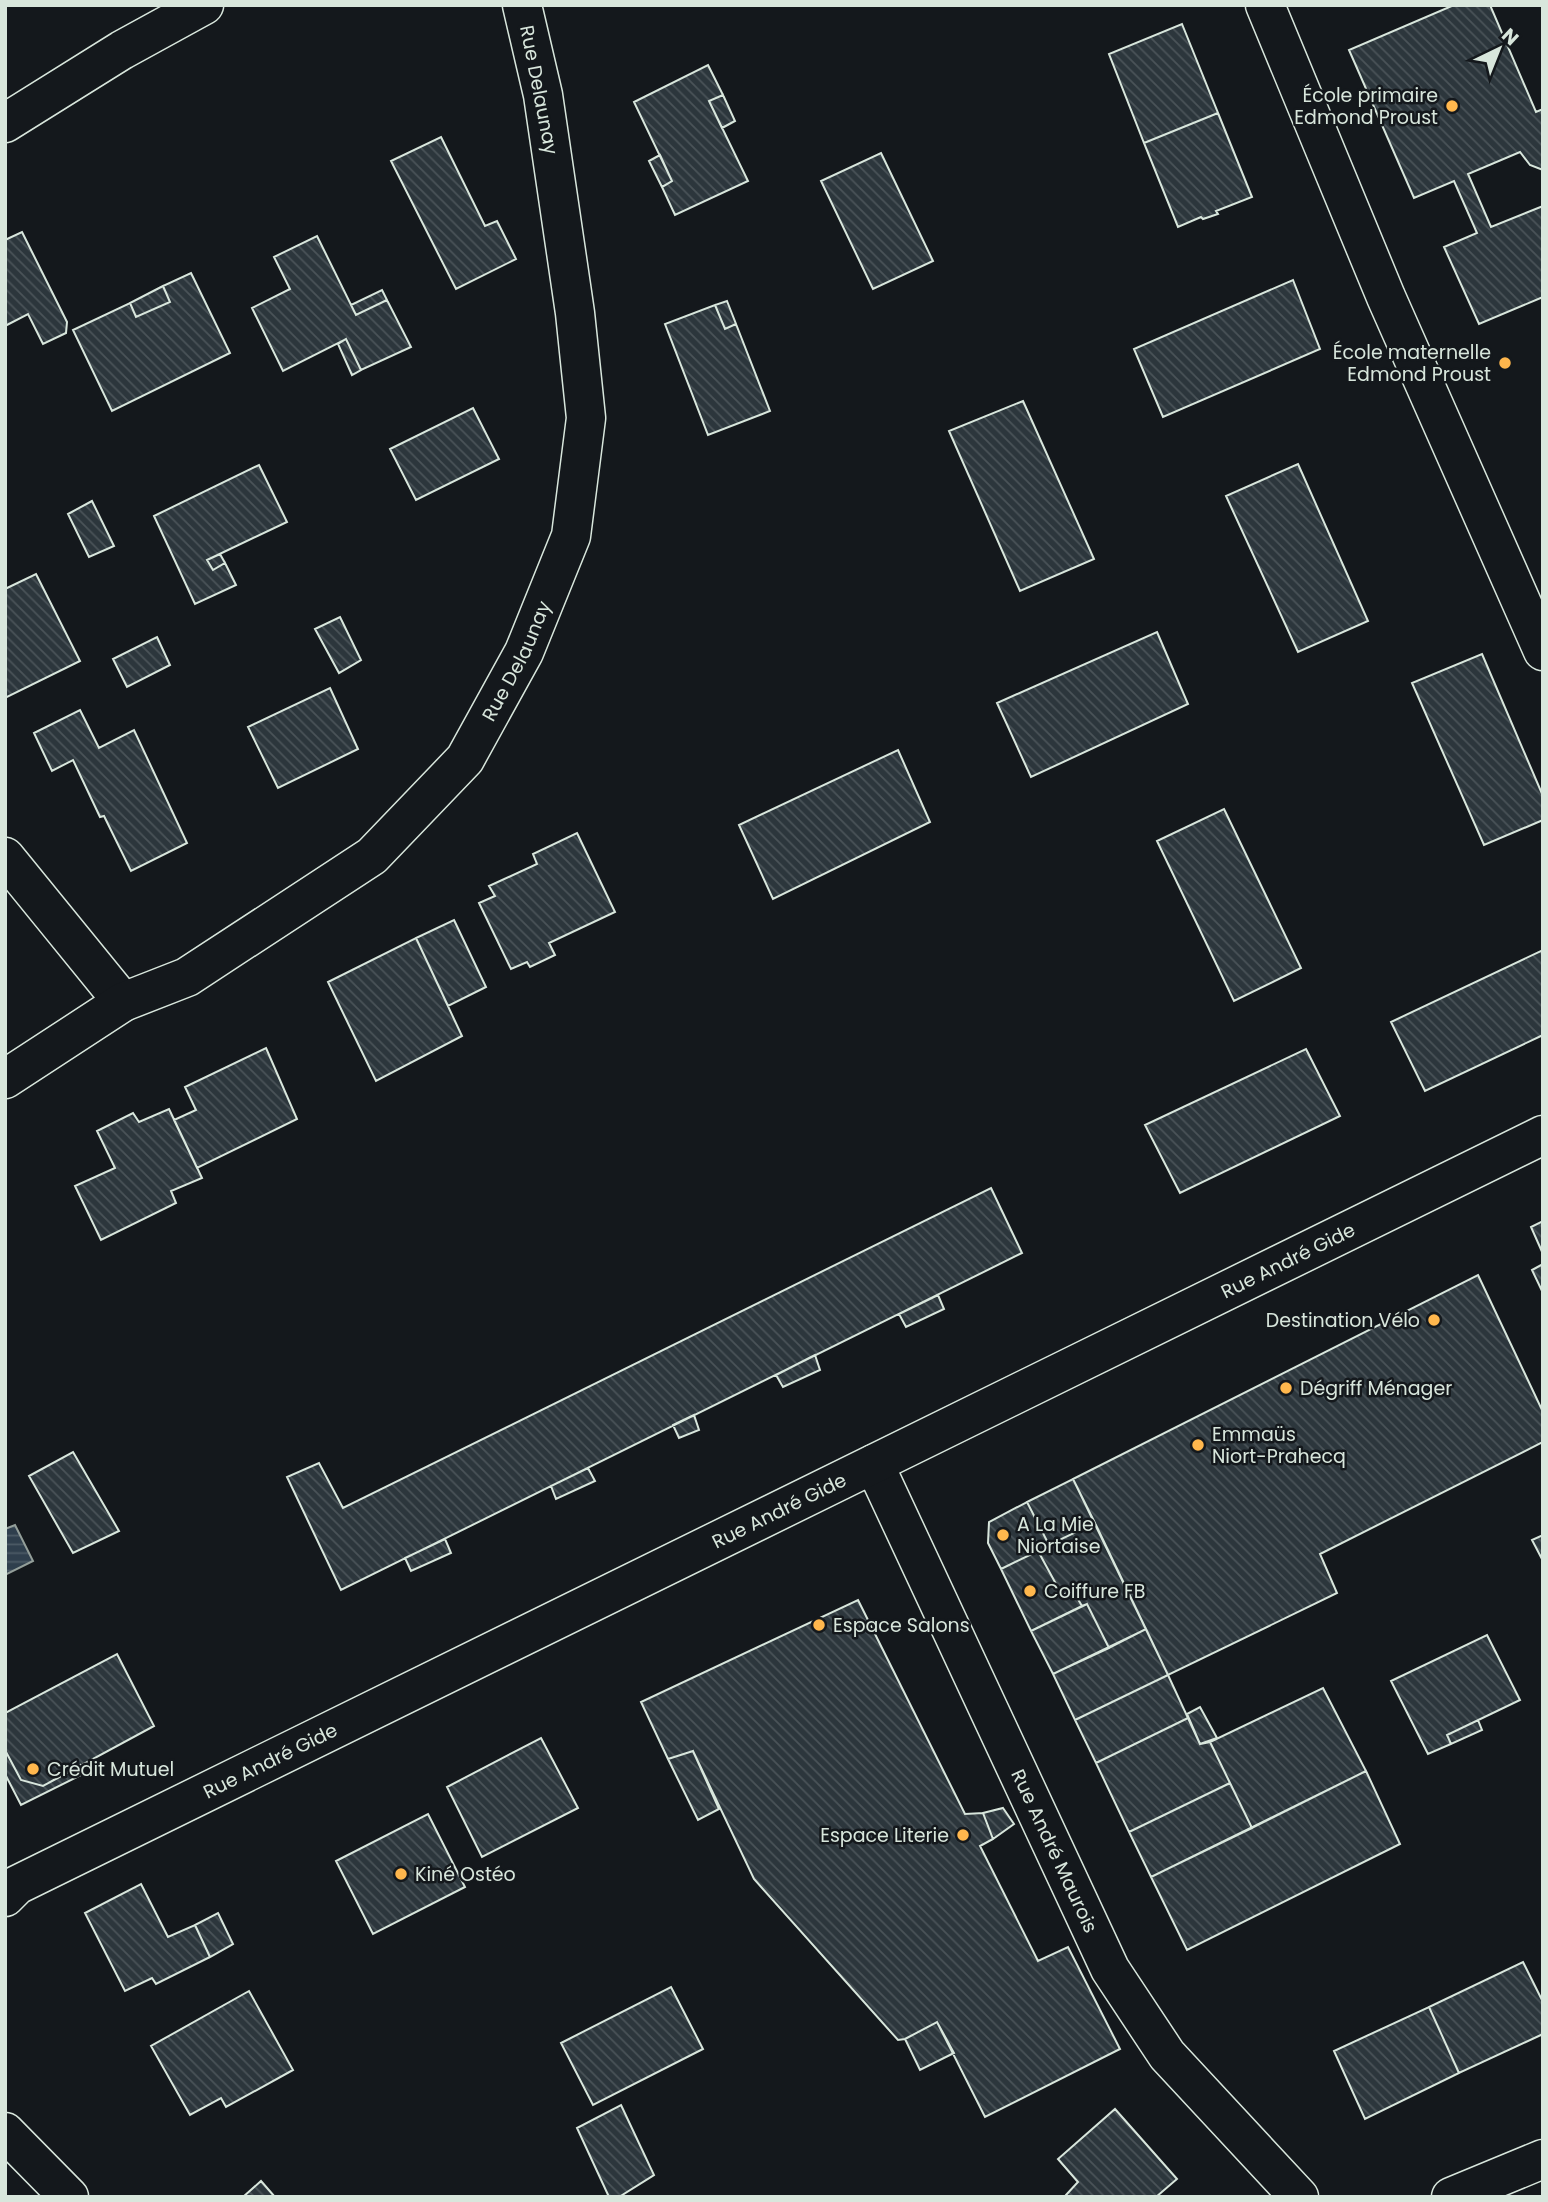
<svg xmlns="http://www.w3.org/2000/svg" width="1548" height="2202" font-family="Poppins,sans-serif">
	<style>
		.water { fill: url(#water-rules); stroke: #939e99; stroke-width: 2 }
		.building { fill: url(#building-back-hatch); stroke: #d8e6dc; stroke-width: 2 }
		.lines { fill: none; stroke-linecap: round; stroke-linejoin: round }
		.minor-casing { stroke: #d8e6dc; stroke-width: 41 }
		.tertiary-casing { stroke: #d8e6dc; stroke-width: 41 }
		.minor { stroke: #14181c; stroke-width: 38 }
		.tertiary { stroke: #14181c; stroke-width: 38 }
		.poi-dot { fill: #ffb74d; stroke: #14181c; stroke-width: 2.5 }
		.labels { text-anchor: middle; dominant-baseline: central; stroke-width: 5; stroke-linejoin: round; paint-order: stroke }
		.street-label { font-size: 19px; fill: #d8e6dc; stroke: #14181c }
		.poi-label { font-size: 19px; fill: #d8e6dc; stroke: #14181c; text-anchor: start }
	</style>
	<defs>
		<pattern id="water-rules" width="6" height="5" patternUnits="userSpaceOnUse" patternTransform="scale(1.75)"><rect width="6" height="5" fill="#2f3f4d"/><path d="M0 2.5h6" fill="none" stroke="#4c5b66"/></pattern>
		<pattern id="building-back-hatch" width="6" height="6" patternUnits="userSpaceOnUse" patternTransform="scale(1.75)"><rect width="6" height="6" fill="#2c363c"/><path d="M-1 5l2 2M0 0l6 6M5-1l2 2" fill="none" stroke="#4a5358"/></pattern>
	</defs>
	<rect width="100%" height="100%" fill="#14181c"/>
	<path class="water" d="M15 1525 33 1561 5 1575V1529Z"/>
	<path class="building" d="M1454 5H1490L1536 112 1543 109V170L1530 165 1520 152 1468 174 1491 227 1543 206V297L1479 324 1444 247 1477 233 1454 181 1414 198 1349 50Z
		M1182 24 1218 113 1144 143 1109 54Z
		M708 65 723 95 709 101 748 181 675 215 662 187 672 181 634 102Z
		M723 95 735 121 722 128 709 101Z
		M1218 113 1252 197 1216 211 1218 214 1203 219 1201 217 1178 227 1144 143Z
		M441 137 485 226 497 221 516 259 456 289 391 161Z
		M881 153 933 261 873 289 821 181Z
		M660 155 672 181 662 187 649 161Z
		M22 232 67 322 66 333 43 344 28 314 5 326V240Z
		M317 236 356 315 387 300 411 347 361 370 346 339 283 371 252 308 290 289 274 257Z
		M191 273 230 353 112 411 73 330 130 303 136 317 170 302 163 286Z
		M1293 280 1320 349 1163 417 1134 349Z
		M163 286 170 302 136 317 130 303Z
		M382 290 387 300 356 315 351 305Z
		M727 301 736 324 725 329 715 305Z
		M715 305 725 329 736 324 770 411 708 435 665 324Z
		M346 339 361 370 352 375 338 344Z
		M1023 401 1094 559 1020 591 949 431Z
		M473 408 499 459 416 500 390 449Z
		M1298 464 1368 621 1298 652 1226 496Z
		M259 465 287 522 207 560 213 570 225 563 236 585 195 604 154 516Z
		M92 501 114 546 89 557 68 514Z
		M220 554 225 563 213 570 207 560Z
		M36 574 80 661 5 698V589Z
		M340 617 361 660 339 673 315 629Z
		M1157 632 1188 704 1031 777 997 703Z
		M157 637 170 665 127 687 113 659Z
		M1482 654 1543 796V820L1484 845 1412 683Z
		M330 688 358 749 278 788 248 727Z
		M80 710 99 748 134 730 187 843 131 871 104 816 100 817 73 760 52 771 34 733Z
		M898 750 930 822 773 899 739 825Z
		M1224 809 1301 968 1234 1001 1157 841Z
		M577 833 615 912 549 943 555 955 530 967 527 962 511 969 479 903 495 896 489 886 537 864 533 854Z
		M454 920 486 987 448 1006 416 938Z
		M416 938 462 1036 376 1081 328 982Z
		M1543 950V1035L1425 1091 1391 1022Z
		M266 1048 297 1119 197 1168 174 1120 196 1110 185 1087Z
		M1306 1049 1340 1116 1180 1193 1145 1125Z
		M169 1109 202 1178 171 1191 176 1203 101 1240 75 1186 115 1168 97 1131 133 1113 139 1122Z
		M991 1188 1022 1253 341 1590 287 1477 319 1463 343 1508Z
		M1543 1221V1254L1531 1227Z
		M1543 1264V1293L1532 1270Z
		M1478 1275 1543 1412V1442L1320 1554 1337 1593 1168 1675 1073 1479Z
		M938 1295 944 1309 906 1327 899 1314Z
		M815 1355 820 1370 783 1387 776 1375Z
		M694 1415 699 1430 679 1438 673 1425Z
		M73 1452 119 1531 73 1553 29 1476Z
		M588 1468 595 1481 556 1499 551 1486Z
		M1073 1479 1095 1523 1049 1545 1027 1502Z
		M1027 1502 1049 1545 1095 1523 1146 1629 1109 1648 1087 1604 1082 1606 1073 1591 1062 1595 1038 1551 1001 1569 988 1543 989 1522Z
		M1543 1535V1561L1532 1540Z
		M445 1539 451 1553 411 1571 405 1558Z
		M1038 1551 1062 1595 1073 1591 1082 1606 1031 1631 1001 1569Z
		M858 1600 965 1814 983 1813 993 1839 980 1846 1038 1961 1068 1947 1120 2049 985 2117 937 2022 905 2039 898 2040 754 1879 693 1751 668 1759 641 1702Z
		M1087 1604 1109 1648 1053 1674 1031 1631Z
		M1146 1629 1168 1675 1075 1720 1053 1674Z
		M1487 1635 1520 1700 1447 1735 1451 1744 1428 1754 1391 1681Z
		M117 1654 154 1726 43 1786 21 1780 5 1750V1713Z
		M1168 1675 1188 1718 1096 1763 1075 1720Z
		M1323 1688 1366 1771 1252 1828 1210 1742Z
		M1200 1707 1217 1738 1200 1744 1187 1714Z
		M1188 1718 1200 1744 1210 1742 1230 1783 1129 1832 1096 1763Z
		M1478 1720 1482 1730 1451 1744 1447 1735Z
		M541 1738 578 1808 482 1857 447 1787Z
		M5 1750 21 1780 43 1786 80 1765 83 1774 21 1805 5 1774Z
		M693 1751 719 1809 698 1820 668 1759Z
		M1366 1771 1400 1844 1187 1950 1151 1877Z
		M1230 1783 1252 1828 1151 1877 1129 1832Z
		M1003 1808 1014 1824 993 1839 983 1813Z
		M428 1814 465 1887 373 1934 336 1861Z
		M141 1884 168 1937 195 1925 210 1957 156 1984 152 1978 125 1991 85 1913Z
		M218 1913 233 1944 210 1957 195 1925Z
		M1523 1962 1543 2002V2034L1459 2073 1429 2007Z
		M671 1987 703 2049 593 2105 561 2043Z
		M249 1991 293 2070 226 2107 221 2098 190 2115 151 2046Z
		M1429 2007 1459 2073 1365 2119 1334 2051Z
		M937 2022 954 2053 920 2070 905 2039Z
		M621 2105 654 2175 619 2197H609L577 2128Z
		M1115 2109 1177 2179 1156 2197H1067L1066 2195 1078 2182 1058 2159Z
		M261 2181 275 2197H243Z"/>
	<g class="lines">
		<defs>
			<g id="minor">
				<path d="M5 123 122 50 204 5"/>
				<path d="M5 857 123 1002"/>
				<path id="s1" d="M5 1079 123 1002 187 977 372 856 465 759 524 652 571 536 586 418 575 313 543 95 522 5"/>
				<path id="s2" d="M874 1464 1110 1969 1167 2055 1299 2197"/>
				<path d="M1451 2197 1543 2159"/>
			</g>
			<g id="tertiary">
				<path d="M1265 5 1386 297 1543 651"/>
				<path id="s3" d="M5 1897 17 1885 1543 1135"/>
				<path d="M5 2132 69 2197"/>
			</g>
		</defs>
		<use href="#minor" class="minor-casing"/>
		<use href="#tertiary" class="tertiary-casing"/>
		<use href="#minor" class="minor"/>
		<use href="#tertiary" class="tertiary"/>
	</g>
	<g class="poi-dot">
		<circle cx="1452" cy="106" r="7"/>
		<circle cx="1505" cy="363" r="7"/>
		<circle cx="1434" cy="1320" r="7"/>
		<circle cx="1286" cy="1388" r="7"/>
		<circle cx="1198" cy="1445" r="7"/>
		<circle cx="1003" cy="1535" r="7"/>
		<circle cx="1030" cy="1591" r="7"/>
		<circle cx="819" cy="1625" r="7"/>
		<circle cx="33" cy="1769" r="7"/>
		<circle cx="963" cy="1835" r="7"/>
		<circle cx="401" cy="1874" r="7"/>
	</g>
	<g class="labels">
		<g class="street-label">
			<text transform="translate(539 90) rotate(79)">Rue Delaunay</text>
			<text stroke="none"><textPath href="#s1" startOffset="676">Rue Delaunay</textPath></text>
			<text stroke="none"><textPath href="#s3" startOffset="1433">Rue André Gide</textPath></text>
			<text stroke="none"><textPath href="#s3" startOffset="866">Rue André Gide</textPath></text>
			<text stroke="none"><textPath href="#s3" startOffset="299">Rue André Gide</textPath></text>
			<text stroke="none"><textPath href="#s2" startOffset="427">Rue André Maurois</textPath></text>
		</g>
		<g class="poi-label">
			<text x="1438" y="95" text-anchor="end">École primaire<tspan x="1438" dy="22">Edmond Proust</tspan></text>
			<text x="1491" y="352" text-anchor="end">École maternelle<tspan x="1491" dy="22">Edmond Proust</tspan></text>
			<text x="1420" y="1320" text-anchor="end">Destination Vélo</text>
			<text x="1300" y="1388">Dégriff Ménager</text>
			<text x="1212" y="1434">Emmaüs<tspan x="1212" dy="22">Niort-Prahecq</tspan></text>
			<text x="1017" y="1524">A La Mie<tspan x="1017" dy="22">Niortaise</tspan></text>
			<text x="1044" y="1591">Coiffure FB</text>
			<text x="833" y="1625">Espace Salons</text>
			<text x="47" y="1769">Crédit Mutuel</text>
			<text x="949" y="1835" text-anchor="end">Espace Literie</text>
			<text x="415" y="1874">Kiné Ostéo</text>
		</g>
	</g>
	<rect width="1548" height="2202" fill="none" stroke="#d8e6dc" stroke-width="14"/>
	<g transform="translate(1499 49) rotate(43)" stroke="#14181c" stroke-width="5" paint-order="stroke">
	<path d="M0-5L12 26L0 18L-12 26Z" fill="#d8e6dc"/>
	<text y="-10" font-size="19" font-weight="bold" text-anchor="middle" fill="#d8e6dc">N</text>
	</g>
</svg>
